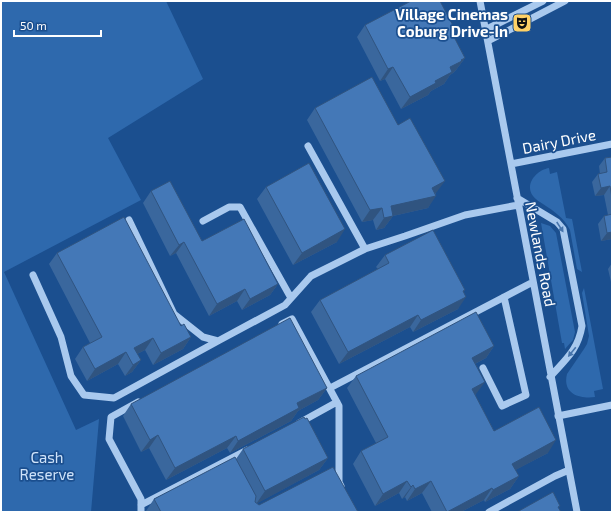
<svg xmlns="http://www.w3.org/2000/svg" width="613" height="513" font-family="'Exo 2',sans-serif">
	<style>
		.green { fill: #2e69ad }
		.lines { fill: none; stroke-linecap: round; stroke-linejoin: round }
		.minor { stroke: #a9c9ee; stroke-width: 7 }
		.wall { fill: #3a679d }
		.shaded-wall { fill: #305480 }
		.building { fill: #4478b7; stroke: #305480 }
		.oneway { fill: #4674ac }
		.labels { text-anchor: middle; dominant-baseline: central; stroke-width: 3.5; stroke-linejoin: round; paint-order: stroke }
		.poi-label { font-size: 15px; font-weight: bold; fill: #fff; stroke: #1b4f8f; text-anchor: end }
		.street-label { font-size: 15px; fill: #fff; stroke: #1b4f8f }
		.park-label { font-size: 15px; fill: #cfe3fa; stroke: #1b4f8f }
	</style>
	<rect width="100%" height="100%" fill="#1b4f8f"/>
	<path class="green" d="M1 1H166L203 79 108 138 141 200 4 272 76 430 99 419 91 512H1Z
		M549 168 550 174 557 172 566 218 572 219 582 272 577 269 570 230C564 218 554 211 543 204 540 202 535 199 533 196 524 184 537 170 549 168Z
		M541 223 550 226 556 233 575 332 573 340 565 349 564 343H562Z
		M584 288 603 389 594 391 595 397C580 399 562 394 567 374L584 349 587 344 589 336 582 293Z"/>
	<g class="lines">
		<path class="minor" d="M480 1 577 512
			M485 30 543 1
			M488 41 565 1
			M308 146 365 249
			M511 164 612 144
			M517 198 557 222 563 229 582 326C578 350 566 359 550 377
			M129 220 174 314 203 337 218 341 285 305 311 276 365 249 405 236 465 215 518 205
			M203 221 229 207H240L291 298
			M33 275 61 337 71 376 84 395 114 398 218 341
			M282 324 292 319 339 406V482L341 486
			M483 368 502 406 526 395 504 297
			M330 388 533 282
			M138 402 111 417 109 439 141 499V512
			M558 416 612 405
			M299 423 337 402
			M141 505 247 450
			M489 512 555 476 569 470"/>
	</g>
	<path class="wall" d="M365 25 457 33 454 37 465 58 456 70 453 73 450 75 444 84 431 91 428 95 401 109 385 79 380 81 357 37Z
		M315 108 398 125 436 193 428 208 393 216 384 228 376 230 373 220 362 222 307 120Z
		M612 157V239L601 241 598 224 604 216 608 215 604 195 595 196 592 182 598 174H600L599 166 605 158Z
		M266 187 337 242 293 265 257 199Z
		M151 191 202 241 278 284 270 295 242 310 237 301 209 316 176 253 170 256 143 203Z
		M57 253 181 326 191 337 183 349 153 365 145 350 137 354 141 360 132 372 125 376 118 364 87 381 75 359 83 347 90 343 49 264Z
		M385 255 464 292 458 309 413 332 410 327 339 364 311 312 320 300 378 269 376 267Z
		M612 263V282H611L608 269Z
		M494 346 486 358 475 364 476 394 475 395 494 431 548 453 515 470 519 476 510 489 485 502 484 500 461 512H432L422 493 407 501 405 497 402 499 399 493 375 506 353 464 361 451 376 443 347 388 356 376Z
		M327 388 318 400 298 411 291 421 230 453 227 448 166 480 149 448 141 452 123 416 131 404Z
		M243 449 328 458 319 470 257 503 259 505 358 512H146V511L154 499 236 459Z"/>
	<path class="shaded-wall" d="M465 58 456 70 453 73 450 75 444 84 431 91 428 95 401 109 410 97 435 81 450 67Z
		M393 67 385 79 380 81 388 69Z
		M445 181 436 193 428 198 436 196 428 208 384 218 391 206 432 188Z
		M610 186 604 195 595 196 601 188Z
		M382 208 373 220 362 222 370 210Z
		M393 216 384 228 376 230 384 218Z
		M345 229 337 242 293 265 302 253Z
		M612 232V239L601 241 607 233Z
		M184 242 176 253 170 256 179 245Z
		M278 284 270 295 242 310 250 299Z
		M245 289 237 301 209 316 217 304Z
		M465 290 457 302 466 297 458 309 413 332 421 320Z
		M418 315 410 327 339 364 348 352Z
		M191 337 183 349 153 365 161 353Z
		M153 338 145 350 129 358 134 348Z
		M494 346 486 358 463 370 472 358Z
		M126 352 118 364 87 381 95 369Z
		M141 360 132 372 125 376 133 365Z
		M485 382 476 394 464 401 472 389Z
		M327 388 318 400 298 411 291 421 230 453 238 441 297 403Z
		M158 435 149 448 141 452 150 440Z
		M236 436 227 448 166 480 175 468Z
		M556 440 548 453 504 476 512 464Z
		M328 458 319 470 256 504 265 491Z
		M519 476 510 489 485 502 493 490Z
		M407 481 399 493 375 506 383 494Z
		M431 481 422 493 407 501 415 489Z
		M413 485 405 497 402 499 411 487Z
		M492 488 484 500 461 512H447Z"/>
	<path class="building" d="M411 1H440L457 33 453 35 465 58 461 60 462 61 450 67 452 72 435 81 436 83 410 97 393 67 388 69 365 25Z
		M372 77 398 125 410 118 445 181 432 188 436 196 391 206 393 216 384 218 382 208 370 210 315 108Z
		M612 157V198L610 186 601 188 598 174 607 172 605 158Z
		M309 163 345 229 302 253 266 187Z
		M170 181 202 241 244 219 278 284 250 299 245 289 217 304 184 242 179 245 151 191Z
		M612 214V232L607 233 604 216Z
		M124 217 181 326 184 324 191 337 161 353 153 338 134 348 141 360 133 365 126 352 95 369 83 347 102 337 57 253Z
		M433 230 465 290 463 291 466 297 421 320 418 315 348 352 320 300 389 263 385 255Z
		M476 312 494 346 472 358 485 382 472 389 494 431 539 407 556 440 512 464 519 476 493 490 492 488 447 512 431 481 415 489 413 485 411 487 407 481 383 494 361 451 388 437 356 376Z
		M290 318 327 388 297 403 299 408 238 441 236 436 175 468 158 435 150 440 131 404Z
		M304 417 305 419 307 418 328 458 265 491 243 449Z
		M235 457 256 496 255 502 259 505 333 467 358 512H161L154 499Z
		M553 492 560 506 558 507 561 512H517Z"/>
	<defs><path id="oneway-solid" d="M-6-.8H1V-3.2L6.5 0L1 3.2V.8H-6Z"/></defs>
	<g class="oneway">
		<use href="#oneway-solid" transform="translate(560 227) rotate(57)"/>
		<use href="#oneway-solid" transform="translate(572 352) rotate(129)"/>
	</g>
	<defs>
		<symbol id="theatre-square" viewBox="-11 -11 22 22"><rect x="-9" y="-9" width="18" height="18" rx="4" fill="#ffd166" stroke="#1b4f8f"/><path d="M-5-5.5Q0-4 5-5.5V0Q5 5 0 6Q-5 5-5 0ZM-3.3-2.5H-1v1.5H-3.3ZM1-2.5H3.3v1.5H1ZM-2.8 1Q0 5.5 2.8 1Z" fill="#111"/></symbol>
	</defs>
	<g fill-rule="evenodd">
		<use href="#theatre-square" x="511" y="12" width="22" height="22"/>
	</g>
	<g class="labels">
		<g class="poi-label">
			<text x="508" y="14">Village Cinemas<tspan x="508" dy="17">Coburg Drive-In</tspan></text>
		</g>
		<g class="street-label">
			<text transform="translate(559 141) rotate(-11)">Dairy Drive</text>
			<text transform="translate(541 254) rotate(79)">Newlands Road</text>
		</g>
		<g class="park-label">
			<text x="47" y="457">Cash<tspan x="47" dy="17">Reserve</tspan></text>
		</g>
	</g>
	<rect width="613" height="513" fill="none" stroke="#ffffff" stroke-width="4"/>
	<path d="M14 30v6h87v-6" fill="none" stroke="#ffffff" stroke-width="2"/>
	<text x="20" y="30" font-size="12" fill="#ffffff" stroke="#1b4f8f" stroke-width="3" paint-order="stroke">50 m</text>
</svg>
